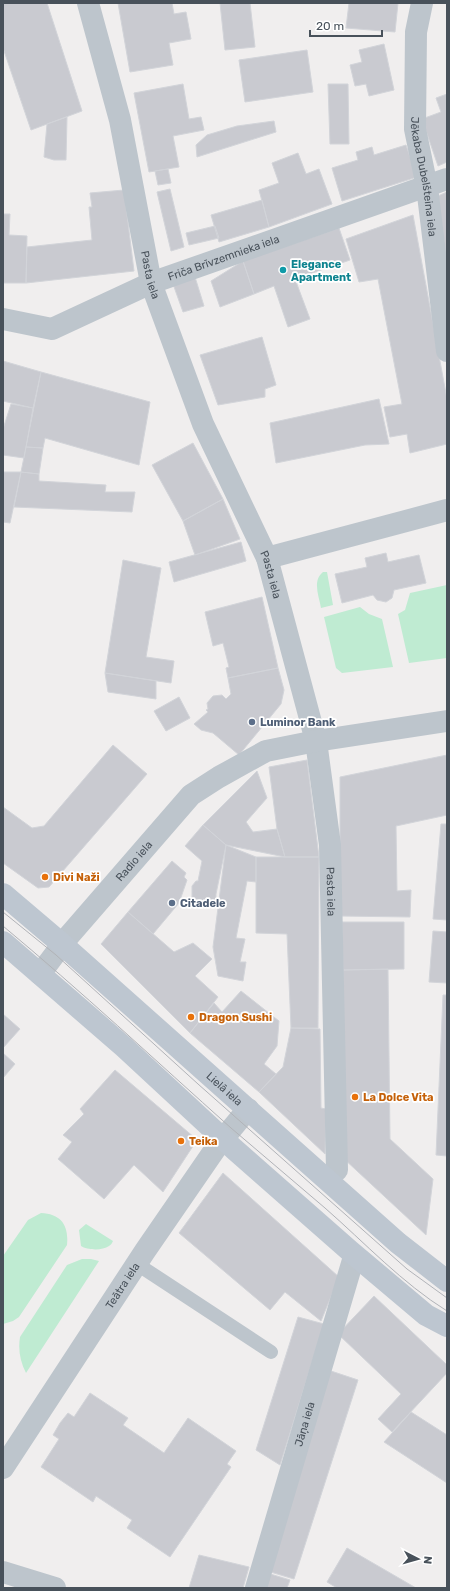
<svg xmlns="http://www.w3.org/2000/svg" width="450" height="1591" font-family="Rubik,sans-serif">
	<style>
		.green { fill: #bfebd2 }
		.building { fill: #c9cad0; stroke: #d2d4d9 }
		.lines { fill: none; stroke-linecap: round; stroke-linejoin: round }
		.lane { stroke: #bdc5cc; stroke-width: 14 }
		.street { stroke: #bdc5cc; stroke-width: 22 }
		.secondary { stroke: #bdc6d0; stroke-width: 22 }
		.tram { stroke: #b1b3b8; stroke-width: 1 }
		.culture-dot { fill: #0f9aa8; stroke: #fff; stroke-width: 1.5 }
		.service-dot { fill: #5c6f8a; stroke: #fff; stroke-width: 1.5 }
		.food-dot { fill: #e8710a; stroke: #fff; stroke-width: 1.5 }
		.labels { text-anchor: middle; dominant-baseline: central; stroke-width: 3.5; stroke-linejoin: round; paint-order: stroke }
		.street-label { font-size: 11px; fill: #48515a; stroke: #fff }
		.culture-label { font-size: 11px; font-weight: bold; fill: #0d838f; stroke: #fff; text-anchor: start }
		.service-label { font-size: 11px; font-weight: bold; fill: #4e5e75; stroke: #fff; text-anchor: start }
		.food-label { font-size: 11px; font-weight: bold; fill: #c56008; stroke: #fff; text-anchor: start }
	</style>
	<rect width="100%" height="100%" fill="#f0eeee"/>
	<path class="green" d="M323 572H327L333 605 321 608C319 596 312 581 323 572Z
		M447 585V658L409 663 398 614 405 610 410 593Z
		M360 607 369 614 382 619 393 667 342 673 336 668 324 617Z
		M41 1213C61 1214 69 1225 67 1245L19 1317 13 1321 3 1324V1256L28 1220Z
		M86 1224 113 1241C112 1243 111 1245 109 1246 102 1251 87 1250 81 1246L79 1230Z
		M82 1259H91L99 1261 26 1373C20 1361 18 1350 20 1337L67 1265Z"/>
	<path class="building" d="M3 3H47L82 111 31 130 3 48Z
		M118 3H172L174 14 186 12 191 39 169 43 173 65 130 72Z
		M220 3H250L255 47 225 50Z
		M349 3H398L395 32 346 28Z
		M384 44 394 90 369 96 366 84 355 86 350 65 362 62 359 50Z
		M307 50 313 92 245 102 239 60Z
		M183 84 189 119 201 117 204 130 173 136 179 167 149 172 134 93Z
		M328 84H348L349 144H330Z
		M447 94V162L438 166 422 119 441 112 436 98Z
		M67 117 66 160H54L44 157 47 124Z
		M274 121 276 132 197 157 196 145 207 135 237 126Z
		M406 145 417 177 342 201 332 168 358 160 356 152 372 147 374 155Z
		M298 153 306 174 319 169 332 204 269 227 259 190 279 183 272 163Z
		M168 169 171 183 158 185 155 171Z
		M170 189 184 247 171 251 157 192Z
		M124 190 134 271 26 283 27 247 92 240 89 207H92L90 193Z
		M447 192V264L438 196Z
		M262 200 269 227 219 242 211 215Z
		M3 214H10L9 235 27 236 26 283H3Z
		M413 215 447 399V444L410 453 407 434 390 437 384 407 402 404 378 279 359 282 346 239Z
		M215 226 219 238 189 245 186 233Z
		M339 228 350 260 295 279 310 319 288 327 274 286 254 294 243 261Z
		M243 261 254 294 220 307 211 281Z
		M195 277 204 306 183 312 173 284Z
		M262 337 276 385 265 389V397L218 405 200 355Z
		M3 361 41 372 33 408 3 401Z
		M41 372 150 402 139 465 45 438 43 448 26 447Z
		M379 399 389 444 365 445 276 463 270 423Z
		M11 404 33 408 24 458 3 455V429Z
		M193 443 223 499 183 521 152 465Z
		M26 447 43 448 39 474 21 472Z
		M3 472H21L10 523 3 522Z
		M21 472 39 474V481L106 485 105 492H135L132 512 14 507Z
		M223 499 240 539 195 555 183 521Z
		M241 542 246 561 174 582 169 562Z
		M386 553 388 562 419 555 426 583 394 590 392 598 386 602 377 600 373 595 342 603 335 574 367 567 365 558Z
		M123 560 161 568 146 657 174 661 171 683 105 673Z
		M262 597 278 668 228 678 226 668 229 667 223 643 213 646 205 612Z
		M278 668 284 690 281 704 239 755 213 733 201 730 194 724 208 712 206 710 208 709 207 703 213 696 222 695 226 699 231 694 228 678Z
		M105 673 156 681V699L108 692Z
		M179 697 190 718 166 731 154 711Z
		M113 745 147 774 49 887 38 888 3 863V807L32 828 44 826Z
		M447 755V815L396 826 397 891 411 890 410 917 340 916V777Z
		M307 760 319 857H285L277 829 269 767Z
		M257 771 267 798 246 822 253 832 277 829 285 857 226 845 203 825Z
		M441 824H447V920L433 919Z
		M203 825 226 845 216 894V901L192 900V886L196 881H198L202 861 185 846Z
		M226 845 256 857V882L247 881 236 938 245 939 240 962H246L243 981 218 976 213 947Z
		M256 857H319L318 1028H291L287 934 256 933Z
		M172 861 186 873 184 877 187 880 179 903 153 934 128 912Z
		M128 912 174 952 193 943 212 959 195 976 218 997 190 1033 101 944Z
		M342 922H404V969L343 970Z
		M433 931 447 932V983L429 982Z
		M388 969 390 1139 433 1179 426 1235 342 1157 343 970Z
		M241 991 279 1021 277 1046 264 1064 276 1074 259 1092 190 1033 214 1003 222 1012Z
		M443 995H447V1156L436 1155Z
		M3 1014 20 1029 3 1048Z
		M291 1028 320 1029 321 1108 326 1109 325 1154 259 1092 283 1067Z
		M3 1053 15 1064 3 1078Z
		M115 1070 195 1138V1143L163 1192 134 1165 104 1199 58 1159 72 1142 63 1135 84 1114 80 1109Z
		M223 1173 339 1277 321 1321 285 1292 270 1310 179 1233Z
		M374 1296 447 1365V1373L392 1432 378 1419 401 1394 338 1334Z
		M298 1317 324 1324 280 1465 256 1450Z
		M325 1369 358 1380 294 1579 264 1570Z
		M90 1393 128 1418 123 1425 164 1453 188 1418 236 1451 227 1464 231 1467 170 1557 127 1528 132 1520 96 1496 93 1502 41 1467 59 1439 53 1435 60 1423 68 1413 74 1417Z
		M411 1412 447 1435V1483L384 1442Z
		M347 1548 416 1588H337L327 1582Z
		M199 1555 249 1567 243 1588H189Z
		M267 1573 290 1580 287 1588H262Z"/>
	<g class="lines">
		<path class="lane" d="M137 1264 271 1352"/>
		<g class="street">
			<path id="s1" d="M88 3 120 120 151 283 203 424 267 558 316 741 330 845 337 1170"/>
			<path id="s2" d="M422 3 416 32 415 129 427 187 447 351"/>
			<path id="s3" d="M3 319 52 329 151 283 447 179"/>
			<path d="M267 558 447 510"/>
			<path id="s4" d="M40 974 67 938 191 795 219 777 266 751 316 741 447 721"/>
			<path id="s5" d="M3 1468 145 1251 218 1145 248 1109"/>
			<path d="M3 1572 55 1588"/>
			<path id="s6" d="M256 1588 353 1260"/>
		</g>
		<g class="secondary">
			<path id="s7" d="M3 894 63 945 398 1243 447 1281"/>
			<path d="M3 942 124 1047 234 1149 350 1251 426 1315 447 1326"/>
		</g>
		<path class="tram" d="M3 912 56 955 198 1084 407 1269 447 1298
			M3 926C81 991 155 1060 231 1128 262 1155 294 1181 325 1208 365 1243 402 1283 447 1311"/>
	</g>
	<circle class="culture-dot" cx="283" cy="270" r="4"/>
	<g class="service-dot">
		<circle cx="252" cy="722" r="4"/>
		<circle cx="172" cy="903" r="4"/>
	</g>
	<g class="food-dot">
		<circle cx="45" cy="877" r="4"/>
		<circle cx="191" cy="1017" r="4"/>
		<circle cx="355" cy="1097" r="4"/>
		<circle cx="181" cy="1141" r="4"/>
	</g>
	<g class="labels">
		<g class="street-label">
			<text stroke="none"><textPath href="#s2" startOffset="175">Jēkaba Dubelšteina iela</textPath></text>
			<text stroke="none"><textPath href="#s3" startOffset="236">Friča Brīvzemnieka iela</textPath></text>
			<text stroke="none"><textPath href="#s1" startOffset="279">Pasta iela</textPath></text>
			<text stroke="none"><textPath href="#s1" startOffset="603">Pasta iela</textPath></text>
			<text stroke="none"><textPath href="#s4" startOffset="147">Radio iela</textPath></text>
			<text stroke="none"><textPath href="#s1" startOffset="927">Pasta iela</textPath></text>
			<text stroke="none"><textPath href="#s7" startOffset="295">Lielā iela</textPath></text>
			<text stroke="none"><textPath href="#s5" startOffset="218">Teātra iela</textPath></text>
			<text stroke="none"><textPath href="#s6" startOffset="171">Jāņa iela</textPath></text>
		</g>
		<g class="culture-label">
			<text x="291" y="264">Elegance<tspan x="291" dy="13">Apartment</tspan></text>
		</g>
		<g class="service-label">
			<text x="260" y="722">Luminor Bank</text>
			<text x="180" y="903">Citadele</text>
		</g>
		<g class="food-label">
			<text x="53" y="877">Divi Naži</text>
			<text x="199" y="1017">Dragon Sushi</text>
			<text x="363" y="1097">La Dolce Vita</text>
			<text x="189" y="1141">Teika</text>
		</g>
	</g>
	<rect width="450" height="1591" fill="none" stroke="#48515a" stroke-width="8"/>
	<g transform="translate(418 1559) rotate(96)" stroke="#ffffff" stroke-width="3" paint-order="stroke">
	<path d="M0-3L7 15L0 10L-7 15Z" fill="#48515a"/>
	<text y="-6" font-size="11" font-weight="bold" text-anchor="middle" fill="#48515a">N</text>
	</g>
	<path d="M310 30v6h72v-6" fill="none" stroke="#48515a" stroke-width="2"/>
	<text x="316" y="30" font-size="12" fill="#48515a" stroke="#ffffff" stroke-width="3" paint-order="stroke">20 m</text>
</svg>
